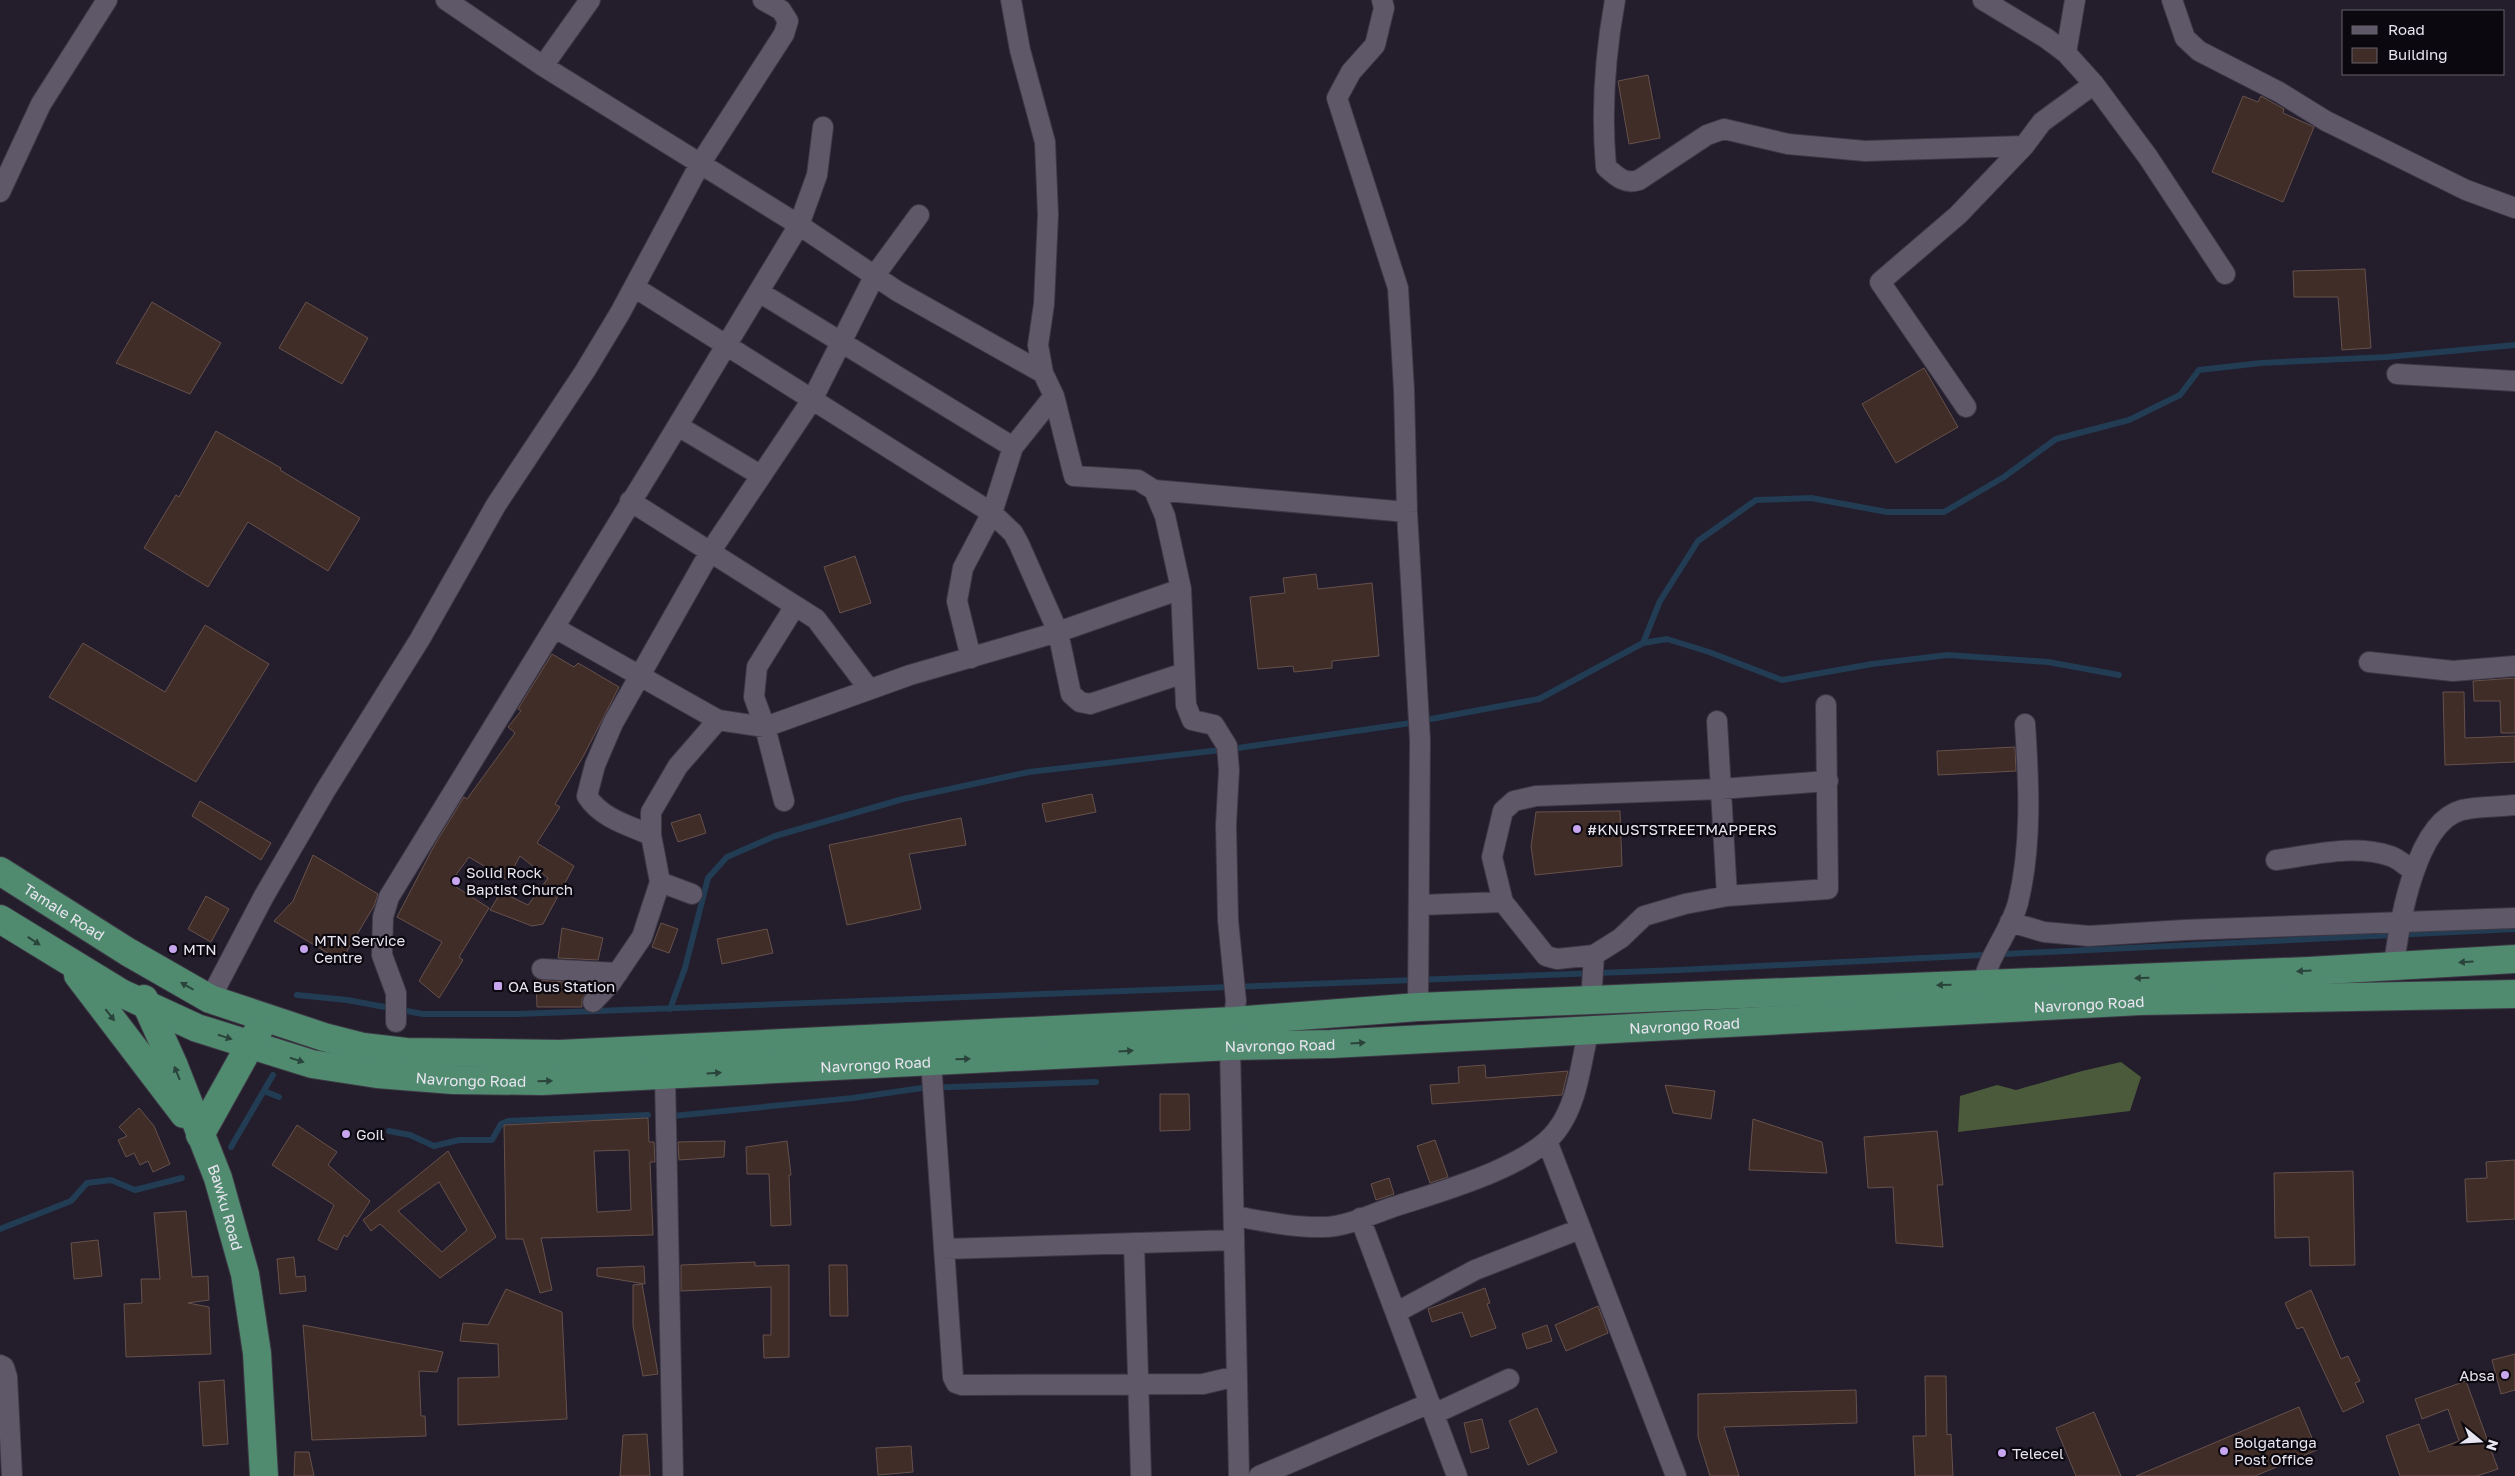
<svg xmlns="http://www.w3.org/2000/svg" width="2515" height="1476" font-family="'Golos Text',sans-serif">
	<style>
		.forest { fill: #4b5a3b }
		.lines { fill: none; stroke-linecap: round; stroke-linejoin: round }
		.stream { stroke: #223c53; stroke-width: 6 }
		.building { fill: #402d28; stroke: #66514c; fill-rule: evenodd }
		.minor-casing { stroke: #3d3844; stroke-width: 22 }
		.trunk-casing { stroke: #3d3844; stroke-width: 30 }
		.minor { stroke: #5e5869; stroke-width: 20 }
		.trunk { stroke: #508b70; stroke-width: 28 }
		.oneway { fill: #2a443b }
		.poi-dot { fill: #c8a6ef; stroke: #0b090f; stroke-width: 2 }
		.labels { text-anchor: middle; dominant-baseline: central; stroke-width: 4.5; stroke-linejoin: round; paint-order: stroke }
		.poi-label { font-size: 15px; fill: #e9e5f0; stroke: #0b090f; text-anchor: start }
		.street-label { font-size: 15px; fill: #e9e5f0; stroke: #0b090f }
	</style>
	<rect width="100%" height="100%" fill="#231d2c"/>
	<path class="forest" d="M2121 1062 2141 1077 2130 1111 1958 1132 1960 1096 1997 1085 2016 1090 2082 1071Z"/>
	<g class="lines">
		<path class="stream" d="M1643 643 1660 601 1698 541 1756 500 1811 498 1887 512H1944L2004 477 2056 439 2129 420 2180 395 2199 370 2261 363 2387 357 2515 345
			M297 995 347 1000 423 1014H517L1679 970 2515 929
			M670 1009 685 968 708 878 727 857 775 836 903 799 1029 772 1238 748 1404 724 1539 699 1643 643 1667 639 1709 652 1782 680 1872 664 1948 655 2048 662 2119 675
			M264 1091 279 1097
			M673 1116 853 1098 922 1088 1096 1082
			M389 1131 410 1135 434 1146 459 1140H492L501 1124 508 1121 648 1115
			M231 1147 273 1075
			M0 1229 71 1201 87 1183 111 1180 135 1190 182 1178"/>
	</g>
	<path class="building" d="M1648 75 1660 138 1629 144 1618 81Z
		M2243 96 2258 102 2261 96 2284 109 2283 113 2314 127 2283 202 2212 172Z
		M2365 269 2371 348 2342 350 2338 297H2294L2293 271Z
		M152 302 221 343 190 394 116 363Z
		M306 302 368 338 342 384 279 348Z
		M1924 368 1958 427 1896 463 1862 404Z
		M216 431 281 468 280 470 360 518 328 571 248 522 208 587 144 548 176 495 179 497Z
		M855 556 871 603 840 613 824 567Z
		M1316 574 1318 589 1372 583 1379 656 1332 661V668L1294 672 1293 666 1258 669 1250 597 1285 593 1283 578Z
		M205 625 269 664 196 782 49 697 83 643 165 692Z
		M552 654 574 667 578 663 619 687 584 755 555 804 560 807 537 843 574 866 543 924 532 926 490 910 501 892 528 905 548 878 520 856 507 880 469 857 450 883 489 908 459 957 463 960 439 998 419 981 442 942 397 917 434 846 464 797 467 799 515 733 508 727 521 711 518 709Z
		M2515 678V733H2501L2500 701H2474L2473 681Z
		M2443 692H2464L2465 738 2515 736V762L2445 765Z
		M2015 747 2016 771 1938 775 1937 751Z
		M1092 794 1096 812 1046 822 1042 804Z
		M200 801 271 843 261 860 192 816Z
		M1620 811 1622 866 1535 875 1531 846 1536 812Z
		M700 814 706 833 678 842 671 823Z
		M961 818 966 845 909 854 921 909 847 925 829 845Z
		M313 855 378 894 374 906 341 961 274 921 293 901Z
		M206 896 229 909 211 942 188 929Z
		M661 923 678 929 669 953 652 947Z
		M562 928 603 938 598 960 558 958Z
		M767 929 773 953 722 964 717 939Z
		M536 980H539L592 984 582 999V1007H537Z
		M1485 1065 1486 1078 1568 1071 1562 1095 1432 1104 1430 1085 1459 1083 1458 1067Z
		M1665 1085 1715 1091 1711 1119 1673 1113Z
		M1160 1094H1189L1190 1130 1160 1131Z
		M139 1108 154 1126 170 1164 153 1172 148 1161 140 1165 134 1153 126 1157 118 1140 127 1136 119 1127Z
		M648 1118 649 1142H654L655 1162H650L653 1235 541 1238 552 1290 540 1293 523 1239H506L504 1125ZM629 1150 631 1210 597 1212 594 1151Z
		M1753 1119 1822 1142 1827 1173 1749 1170Z
		M297 1125 337 1152 328 1165 370 1201 347 1237 344 1235 337 1250 318 1240 334 1205 272 1165Z
		M1937 1131 1943 1185H1937L1943 1247 1896 1243 1893 1187 1868 1188 1864 1137Z
		M1435 1140 1448 1177 1430 1183 1417 1146Z
		M725 1141 724 1157 679 1160 678 1142Z
		M787 1141 791 1175H789L791 1225 771 1226 769 1174H747L746 1147Z
		M448 1151 496 1237 440 1278 380 1224 371 1231 363 1220ZM439 1182 467 1230 442 1252 398 1211Z
		M2515 1160V1219L2467 1222 2465 1179 2487 1178 2486 1162Z
		M2353 1171 2355 1265 2310 1266 2309 1237 2275 1238 2274 1173Z
		M1389 1178 1394 1194 1376 1200 1371 1184Z
		M186 1211 192 1277 208 1276 209 1300 188 1303 209 1307 211 1354 126 1357 124 1304 142 1303 141 1279H160L154 1213Z
		M98 1240 102 1276 74 1279 71 1243Z
		M294 1257 296 1277 305 1276 306 1291 280 1294 277 1259Z
		M755 1262V1266L789 1265V1357L764 1358 763 1335H771V1287L681 1291V1265Z
		M829 1265H847L848 1316H830Z
		M644 1266 645 1284 597 1276V1268Z
		M642 1284 658 1374 643 1376 633 1326V1285Z
		M1485 1288 1490 1303 1487 1304 1496 1328 1471 1337 1462 1312 1432 1322 1428 1309Z
		M506 1289 562 1312 567 1419 458 1425V1378L499 1377 498 1344 460 1341 463 1323 488 1325Z
		M2311 1290 2341 1359 2348 1356 2360 1381 2355 1383 2364 1402 2343 1412 2303 1327 2297 1329 2285 1303Z
		M1598 1306 1608 1333 1566 1351 1555 1325Z
		M303 1325 443 1352 437 1372 419 1371 421 1416H425L426 1436 312 1440Z
		M1547 1325 1552 1341 1527 1349 1522 1334Z
		M2515 1354V1390L2501 1394 2492 1360Z
		M1925 1376H1946L1947 1435 1951 1434 1953 1476H1915L1913 1436H1926Z
		M224 1380 228 1444 203 1446 199 1382Z
		M2466 1381 2498 1469 2477 1476H2400L2386 1436 2419 1424 2429 1452 2459 1441 2448 1409 2422 1419 2415 1399Z
		M1856 1390 1857 1423 1724 1427 1739 1476H1710L1698 1437V1394Z
		M2299 1407 2317 1450 2255 1476H2136Z
		M1537 1408 1557 1452 1528 1465 1509 1421Z
		M2094 1412 2121 1476H2076L2056 1428Z
		M1482 1419 1489 1448 1471 1453 1464 1423Z
		M647 1434 650 1476H620L623 1435Z
		M911 1446 913 1472 878 1475 876 1448Z
		M295 1452H309L314 1476H294Z"/>
	<g class="lines">
		<defs>
			<path id="minor" d="M446 0 543 66 799 225 897 291 1043 373
				M1011 0 1020 50 1045 142 1048 215 1044 304 1038 345 1043 373 1054 396 1074 476 1138 480 1154 490 1165 516 1181 589 1186 705 1192 720 1214 725 1227 746 1229 770 1226 825 1228 920 1236 1001 1230 1046 1239 1476
				M1382 0 1384 8 1375 45 1351 72 1337 98 1398 288 1404 390 1407 512 1420 740 1418 1007
				M1615 0C1605 55 1601 111 1606 167 1616 176 1625 185 1639 180L1707 135 1724 129 1788 144 1865 151 2024 146
				M1983 0 2046 38 2066 53 2094 84 2148 157 2225 274
				M2172 0 2185 38 2199 51 2279 92 2326 121 2466 190 2515 208
				M2066 53 2075 0
				M543 66 590 0
				M0 192 41 104 107 0
				M634 287 992 513 1013 533 1019 544 1058 632 1071 694 1080 702 1090 704 1184 673
				M759 292 1013 447 1054 396
				M2397 374 2515 381
				M1966 407 1880 282 1958 215 2024 146 2042 122 2094 84
				M678 426 760 475
				M1154 490 1407 512
				M630 501 816 619 869 689
				M555 628 718 720 765 727 910 675 1058 632 1181 589
				M971 658 957 601 963 568 992 513 1013 447
				M2369 662 2453 671 2515 666
				M1717 721 1727 896
				M784 801 765 727 754 697 757 667 795 606
				M651 835C627 825 601 818 587 796L595 765 613 723 710 552 812 400 875 275 919 215
				M2276 860C2313 855 2354 844 2390 856 2398 858 2406 866 2413 871
				M660 882 692 894
				M1420 905 1503 902
				M2010 922 2044 932 2089 936 2184 930 2515 918
				M1594 955 1557 959 1546 956 1503 902 1492 857 1503 811 1514 801 1536 796 1721 789 1828 781
				M2394 965C2399 925 2415 822 2462 810 2478 806 2498 807 2515 805
				M542 969 618 973
				M1983 984C1989 954 2010 932 2018 903 2032 845 2029 784 2025 724
				M210 999 264 896 325 791 420 639 496 505 585 371 620 313 700 164 784 34 788 21 781 10 763 0
				M1591 1001 1594 955 1621 938 1644 916 1685 904 1727 896 1828 889 1826 705
				M593 1002 610 984 642 937 660 882 651 835V812L678 766 718 720
				M396 1022V993L382 955 383 917 389 897C526 674 664 450 799 225L817 175 823 127
				M931 1061 953 1377 956 1383 962 1385 1203 1384 1237 1376
				M665 1076 673 1476
				M1547 1141 1676 1476
				M1234 1216C1263 1221 1294 1228 1324 1227 1345 1227 1370 1215 1390 1208 1435 1193 1529 1168 1557 1130 1578 1103 1581 1061 1589 1029
				M1360 1218 1457 1476
				M1134 1243 1141 1476
				M944 1249 1234 1240
				M1397 1312 1475 1270 1580 1229
				M0 1365 4 1367 7 1377 12 1476
				M1434 1414 1509 1379
				M1259 1476 1430 1403"/>
			<g id="trunk">
				<path id="s1" d="M0 871 128 952 210 999 324 1037 363 1047 406 1052 560 1054 1234 1021 1418 1007 2309 971 2515 959"/>
				<path id="s2" d="M0 919 121 993 197 1028 312 1064 377 1074 453 1080 542 1081 1230 1046 1331 1044 2140 1001 2515 994"/>
				<path d="M78 975 184 1114"/>
				<path id="s3" d="M144 999 174 1066 218 1178 245 1274 257 1353 264 1476"/>
				<path d="M200 1135 259 1029"/>
			</g>
		</defs>
		<use href="#minor" class="minor-casing"/>
		<use href="#trunk" class="trunk-casing"/>
		<use href="#minor" class="minor"/>
		<use href="#trunk" class="trunk"/>
	</g>
	<defs><path id="oneway-solid" d="M-6-.8H1V-3.2L6.5 0L1 3.2V.8H-6Z" transform="scale(1.25)"/></defs>
	<g class="oneway">
		<use href="#oneway-solid" transform="translate(34 941) rotate(33)"/>
		<use href="#oneway-solid" transform="translate(2466 962) rotate(177)"/>
		<use href="#oneway-solid" transform="translate(2304 971) rotate(177)"/>
		<use href="#oneway-solid" transform="translate(2142 978) rotate(178)"/>
		<use href="#oneway-solid" transform="translate(1944 985) rotate(178)"/>
		<use href="#oneway-solid" transform="translate(187 986) rotate(-150)"/>
		<use href="#oneway-solid" transform="translate(110 1015) rotate(52)"/>
		<use href="#oneway-solid" transform="translate(225 1037) rotate(18)"/>
		<use href="#oneway-solid" transform="translate(1358 1043) rotate(-3)"/>
		<use href="#oneway-solid" transform="translate(1126 1051) rotate(-3)"/>
		<use href="#oneway-solid" transform="translate(963 1059) rotate(-2)"/>
		<use href="#oneway-solid" transform="translate(297 1060) rotate(17)"/>
		<use href="#oneway-solid" transform="translate(177 1073) rotate(-112)"/>
		<use href="#oneway-solid" transform="translate(714 1073) rotate(-3)"/>
		<use href="#oneway-solid" transform="translate(545 1081) rotate(-1)"/>
	</g>
	<g class="poi-dot">
		<circle cx="1577" cy="829" r="5"/>
		<circle cx="456" cy="881" r="5"/>
		<circle cx="173" cy="949" r="5"/>
		<circle cx="304" cy="949" r="5"/>
		<rect x="493" y="981" width="10" height="10" rx="2.5"/>
		<circle cx="346" cy="1134" r="5"/>
		<circle cx="2505" cy="1375" r="5"/>
		<circle cx="2224" cy="1451" r="5"/>
		<circle cx="2002" cy="1453" r="5"/>
	</g>
	<g class="labels">
		<g class="poi-label">
			<text x="1587" y="829">#KNUSTSTREETMAPPERS</text>
			<text x="466" y="872">Solid Rock<tspan x="466" dy="17">Baptist Church</tspan></text>
			<text x="314" y="940">MTN Service<tspan x="314" dy="17">Centre</tspan></text>
			<text x="183" y="949">MTN</text>
			<text x="508" y="986">OA Bus Station</text>
			<text x="356" y="1134">Goil</text>
			<text x="2495" y="1375" text-anchor="end">Absa</text>
			<text x="2234" y="1442">Bolgatanga<tspan x="2234" dy="17">Post Office</tspan></text>
			<text x="2012" y="1453">Telecel</text>
		</g>
		<g class="street-label">
			<text stroke="none"><textPath href="#s1" startOffset="76">Tamale Road</textPath></text>
			<text stroke="none"><textPath href="#s2" startOffset="2126">Navrongo Road</textPath></text>
			<text stroke="none"><textPath href="#s2" startOffset="1721">Navrongo Road</textPath></text>
			<text stroke="none"><textPath href="#s2" startOffset="1316">Navrongo Road</textPath></text>
			<text stroke="none"><textPath href="#s2" startOffset="911">Navrongo Road</textPath></text>
			<text stroke="none"><textPath href="#s2" startOffset="506">Navrongo Road</textPath></text>
			<text stroke="none"><textPath href="#s3" startOffset="224">Bawku Road</textPath></text>
		</g>
	</g>
	<rect x="2342" y="10" width="162" height="65" fill="#0b090f" stroke="#646169"/>
	<rect x="2352" y="26" width="25" height="8" fill="#5e5869" stroke="#646169"/>
	<text x="2388" y="35" font-size="15" fill="#e9e5f0">Road</text>
	<rect x="2352" y="48" width="25" height="15" fill="#402d28" stroke="#646169"/>
	<text x="2388" y="60" font-size="15" fill="#e9e5f0">Building</text>
	<g transform="translate(2480 1441) rotate(108)" stroke="#0b090f" stroke-width="4" paint-order="stroke">
	<path d="M0-4L9 19L0 12L-9 19Z" fill="#e9e5f0"/>
	<text y="-8" font-size="14" font-weight="bold" text-anchor="middle" fill="#e9e5f0">N</text>
	</g>
</svg>
